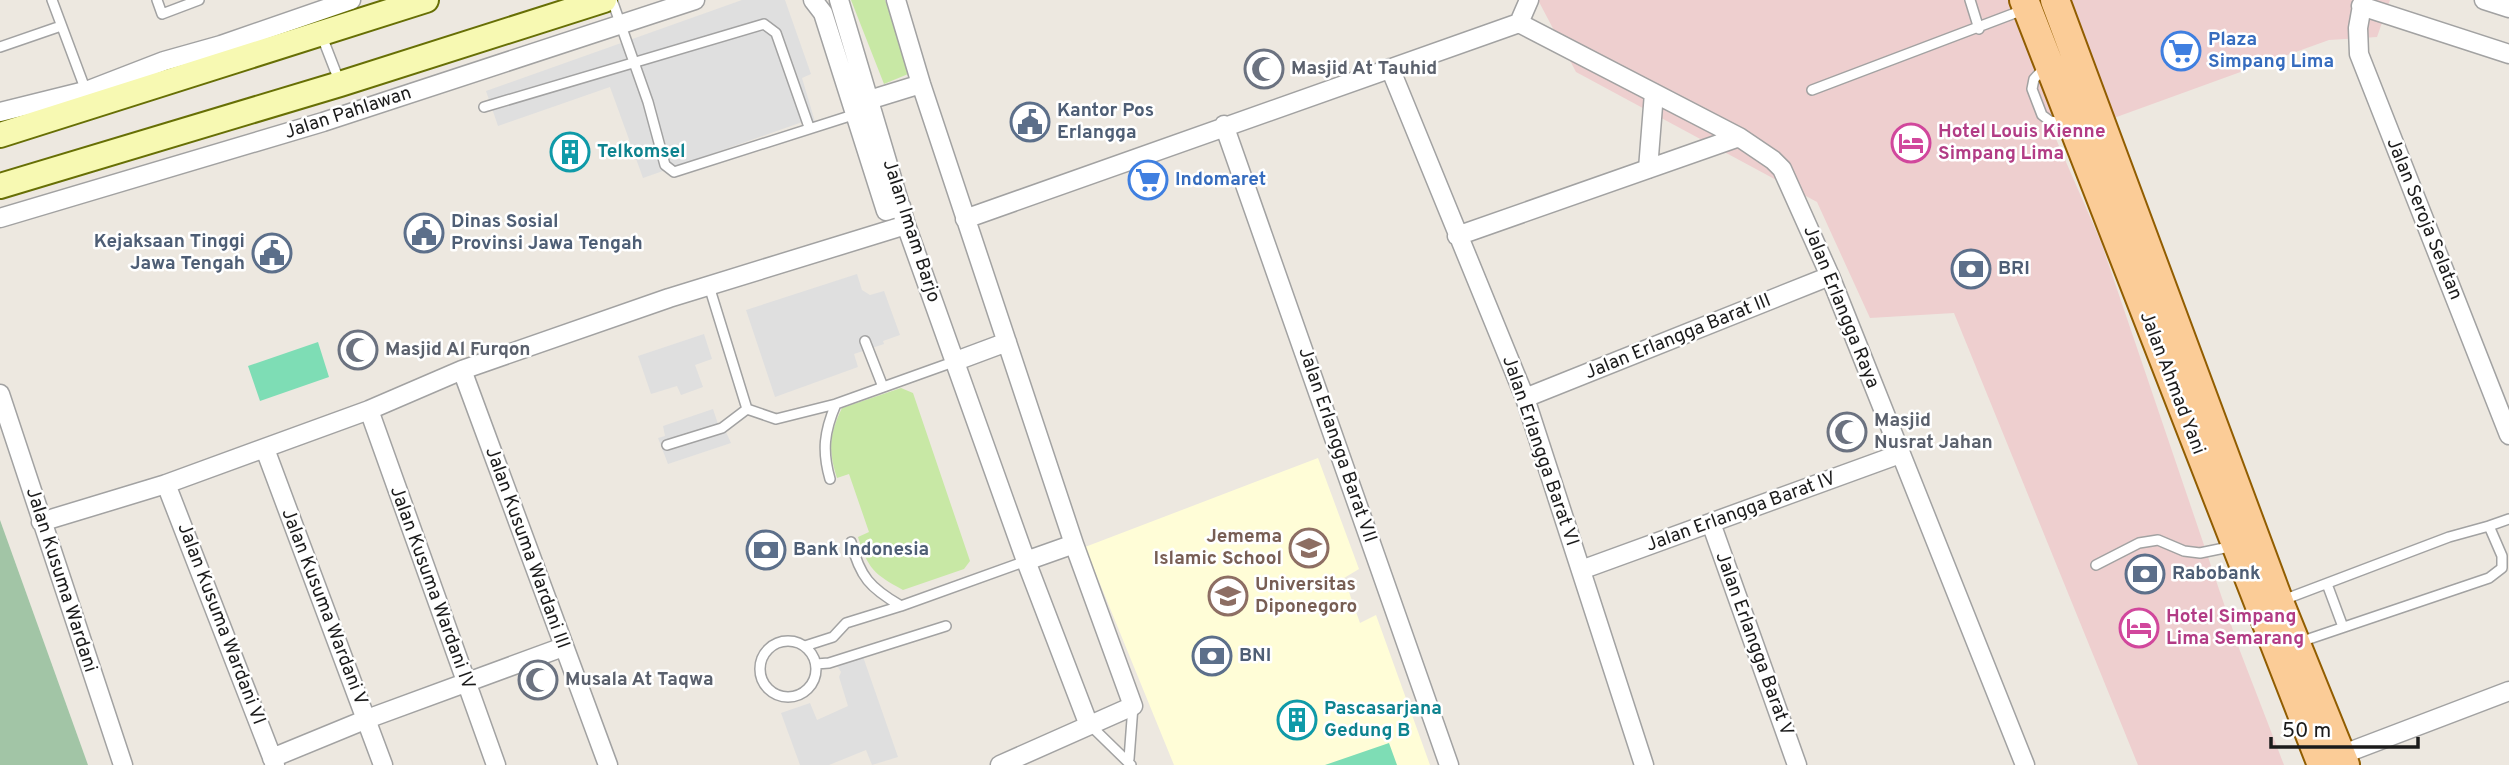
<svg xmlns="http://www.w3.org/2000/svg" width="2509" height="765" font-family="Overpass,sans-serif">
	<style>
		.commercial { fill: #eecfcf }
		.education { fill: #fffdd7 }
		.grass { fill: #c8e8a5 }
		.cemetery { fill: #a2c5a6 }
		.pitch { fill: #7eddb5 }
		.parking { fill: #dfdfdf }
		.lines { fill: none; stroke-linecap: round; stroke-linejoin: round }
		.lane-casing { stroke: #a2a2a2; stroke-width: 12 }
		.street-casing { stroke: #a2a2a2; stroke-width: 21 }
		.secondary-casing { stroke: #676f05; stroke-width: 28 }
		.primary-casing { stroke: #915d01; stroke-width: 32 }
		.lane { stroke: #fff; stroke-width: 9 }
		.street { stroke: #fff; stroke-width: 18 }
		.secondary { stroke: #f7f9b2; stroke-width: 24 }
		.primary { stroke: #fbcc97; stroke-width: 28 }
		.labels { text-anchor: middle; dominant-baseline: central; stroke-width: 5; stroke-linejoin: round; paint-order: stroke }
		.shop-label { font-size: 19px; font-weight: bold; fill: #366cbe; stroke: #fff; text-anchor: start }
		.worship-label { font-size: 19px; font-weight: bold; fill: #5b616d; stroke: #fff; text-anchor: start }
		.service-label { font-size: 19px; font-weight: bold; fill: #4e5e75; stroke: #fff; text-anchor: start }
		.street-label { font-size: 19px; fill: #1b1b1b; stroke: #fff }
		.hotel-label { font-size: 19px; font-weight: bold; fill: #b23c85; stroke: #fff; text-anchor: start }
		.culture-label { font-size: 19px; font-weight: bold; fill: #0d838f; stroke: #fff; text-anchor: start }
		.education-label { font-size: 19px; font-weight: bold; fill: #785e54; stroke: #fff; text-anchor: end }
	</style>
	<rect width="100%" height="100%" fill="#ede8e0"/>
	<path class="commercial" d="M1538 0H2390L2377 37 2329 40 2056 139 2101 242 2240 651 2284 765H2138L1954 313 1870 318 1817 202 1576 72Z"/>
	<path class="education" d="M1318 458 1359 569 1344 578 1360 623 1376 615 1430 765H1174L1085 547Z"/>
	<path class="grass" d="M851 0H885L913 72 884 84Z
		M901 388 913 393 970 561 964 569 903 590C874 574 868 569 858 537L869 532 849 474 837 478C828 450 829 435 842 408Z"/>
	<path class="cemetery" d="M0 520 88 765H0Z"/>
	<path class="pitch" d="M318 342 329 377 260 401 248 366Z
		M1389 743 1397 765H1325Z"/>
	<path class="parking" d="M742 0H785L811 74 802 78 816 125 809 127 808 120 643 178 610 87 498 126 486 91Z
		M857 274 862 290 870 295 884 291 900 335 883 341 884 344 854 354 858 367 775 397 746 310Z
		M704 334 712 359 695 365 703 387 681 395 677 386 651 394 638 356Z
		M713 409 721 433 726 432 731 443 668 464 658 438 665 436 663 426Z
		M860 648 898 757 872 765 866 750 829 765H800L781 713 810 703 817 720 848 706 839 677 841 672 838 667 834 666 846 652Z"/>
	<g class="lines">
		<defs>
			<path id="lane" d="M52 0 86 91
				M157 0 162 14 199 0
				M612 0 648 102 665 165 674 172 856 114
				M1970 0 1979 29
				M321 34 340 83
				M0 47 61 26
				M2046 66 2034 79 2032 89 2042 115 2050 121 2068 124
				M1812 90 2023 10
				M484 107 764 24 776 33 809 127
				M709 286 747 409 776 419 836 404 956 361
				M865 341 883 387
				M667 445 722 428 747 409
				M830 479C822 451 824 432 836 404
				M2489 526 2509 519
				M851 542C860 577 870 588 901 606L1026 561
				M2096 565 2139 543 2158 540 2184 551 2200 553 2234 546
				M2327 584 2343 627
				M2283 600 2449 537 2489 526 2502 556V568L2489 578 2300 642
				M760 669a28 28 0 1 1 56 0a28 28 0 1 1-56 0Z
				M805 646 833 637 846 623 901 606
				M816 664 829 663 946 626
				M1090 725 1131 765
				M1129 759 1133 706"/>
			<path id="street" d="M813 0 823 13 886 211 901 206
				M839 0 906 225 1026 561 1088 723
				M896 0 921 84 1074 544 1133 706 1000 765
				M2363 0 2358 28 2359 54 2509 435
				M2484 0 2509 8
				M2361 6 2509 54
				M1519 23 1739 137 1773 160 1782 169 1830 276 2025 765
				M1390 68 1525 398 1644 765
				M869 100 921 84
				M0 112 89 90 164 61 221 45 351 0
				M1224 125 1449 765
				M1648 169 1654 93
				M0 218 323 122 695 0
				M965 219 1519 23 1529 0
				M1457 236 1739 137
				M956 361 1007 342
				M462 370 608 765
				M0 394 123 765
				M1525 398 1830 276
				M369 410 496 765
				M265 449 383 765
				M166 484 275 765
				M41 522 166 484 369 410 462 370 669 298 906 225
				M1711 523 1797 765
				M1026 561 1074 544
				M1581 570 1900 454
				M2341 755 2509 691
				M272 758 367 719 563 647"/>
			<path id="secondary" d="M0 135 426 0
				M0 186 340 84 604 0"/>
			<path id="primary" d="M2024 0 2322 765
				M2055 0 2279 602 2345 765"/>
		</defs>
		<use href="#lane" class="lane-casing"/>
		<use href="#street" class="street-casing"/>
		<use href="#secondary" class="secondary-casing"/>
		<use href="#primary" class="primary-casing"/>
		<use href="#lane" class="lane"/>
		<use href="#street" class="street"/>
		<use href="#secondary" class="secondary"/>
		<use href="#primary" class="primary"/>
	</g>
	<defs>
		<symbol id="supermarket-ring" viewBox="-11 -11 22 22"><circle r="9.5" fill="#fff" stroke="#3f7fe0" stroke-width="1.5"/><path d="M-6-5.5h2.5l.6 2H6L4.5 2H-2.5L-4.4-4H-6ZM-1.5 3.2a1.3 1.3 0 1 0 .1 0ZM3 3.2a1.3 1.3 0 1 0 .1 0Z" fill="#3f7fe0"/></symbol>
		<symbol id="mosque-ring" viewBox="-11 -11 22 22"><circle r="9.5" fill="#fff" stroke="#6b7280" stroke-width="1.5"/><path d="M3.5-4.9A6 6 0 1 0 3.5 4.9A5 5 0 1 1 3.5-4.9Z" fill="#6b7280"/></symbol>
		<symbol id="civic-ring" viewBox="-11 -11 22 22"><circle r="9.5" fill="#fff" stroke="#5c6f8a" stroke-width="1.5"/><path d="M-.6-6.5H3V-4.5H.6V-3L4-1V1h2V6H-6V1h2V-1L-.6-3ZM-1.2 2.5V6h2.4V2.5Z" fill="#5c6f8a"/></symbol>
		<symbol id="hotel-ring" viewBox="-11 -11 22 22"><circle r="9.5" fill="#fff" stroke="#d1479c" stroke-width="1.5"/><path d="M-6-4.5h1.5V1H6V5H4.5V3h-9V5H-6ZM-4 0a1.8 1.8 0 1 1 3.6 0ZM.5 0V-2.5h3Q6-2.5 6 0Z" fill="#d1479c"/></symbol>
		<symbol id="building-ring" viewBox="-11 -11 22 22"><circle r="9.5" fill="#fff" stroke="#0f9aa8" stroke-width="1.5"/><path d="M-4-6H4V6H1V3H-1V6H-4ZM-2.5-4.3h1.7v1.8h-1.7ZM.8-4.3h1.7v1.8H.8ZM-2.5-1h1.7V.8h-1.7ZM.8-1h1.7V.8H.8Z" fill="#0f9aa8"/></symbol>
		<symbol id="bank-ring" viewBox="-11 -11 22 22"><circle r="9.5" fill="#fff" stroke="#5c6f8a" stroke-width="1.5"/><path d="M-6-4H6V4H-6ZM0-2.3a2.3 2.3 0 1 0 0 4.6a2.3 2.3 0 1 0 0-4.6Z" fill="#5c6f8a"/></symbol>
		<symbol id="school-ring" viewBox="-11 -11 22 22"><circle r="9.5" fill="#fff" stroke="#8d6e63" stroke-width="1.5"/><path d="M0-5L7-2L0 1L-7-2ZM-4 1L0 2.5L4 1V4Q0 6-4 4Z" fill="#8d6e63"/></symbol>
		<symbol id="university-ring" viewBox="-11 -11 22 22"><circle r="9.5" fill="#fff" stroke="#8d6e63" stroke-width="1.5"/><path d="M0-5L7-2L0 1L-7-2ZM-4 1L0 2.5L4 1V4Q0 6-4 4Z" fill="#8d6e63"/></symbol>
	</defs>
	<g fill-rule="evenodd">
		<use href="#supermarket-ring" x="2159" y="29" width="44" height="44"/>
		<use href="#mosque-ring" x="1242" y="47" width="44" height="44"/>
		<use href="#civic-ring" x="1008" y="100" width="44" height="44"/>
		<use href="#hotel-ring" x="1889" y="121" width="44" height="44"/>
		<use href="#building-ring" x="548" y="130" width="44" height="44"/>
		<use href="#supermarket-ring" x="1126" y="158" width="44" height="44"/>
		<use href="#civic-ring" x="402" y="211" width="44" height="44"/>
		<use href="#civic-ring" x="250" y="231" width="44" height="44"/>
		<use href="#bank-ring" x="1949" y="247" width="44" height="44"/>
		<use href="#mosque-ring" x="336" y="328" width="44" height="44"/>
		<use href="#mosque-ring" x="1825" y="410" width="44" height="44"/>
		<use href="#school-ring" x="1287" y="526" width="44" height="44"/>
		<use href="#bank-ring" x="744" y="528" width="44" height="44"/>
		<use href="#bank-ring" x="2123" y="552" width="44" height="44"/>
		<use href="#university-ring" x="1206" y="574" width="44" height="44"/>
		<use href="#hotel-ring" x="2117" y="606" width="44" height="44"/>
		<use href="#bank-ring" x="1190" y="634" width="44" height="44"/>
		<use href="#mosque-ring" x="516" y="658" width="44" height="44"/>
		<use href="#building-ring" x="1275" y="698" width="44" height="44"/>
	</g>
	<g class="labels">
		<g class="shop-label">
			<text x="2208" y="40">Plaza<tspan x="2208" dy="22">Simpang Lima</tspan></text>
			<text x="1175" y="180">Indomaret</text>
		</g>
		<g class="worship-label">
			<text x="1291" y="69">Masjid At Tauhid</text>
			<text x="385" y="350">Masjid Al Furqon</text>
			<text x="1874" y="421">Masjid<tspan x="1874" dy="22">Nusrat Jahan</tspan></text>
			<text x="565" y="680">Musala At Taqwa</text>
		</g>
		<g class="service-label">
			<text x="1057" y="111">Kantor Pos<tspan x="1057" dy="22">Erlangga</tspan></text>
			<text x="451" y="222">Dinas Sosial<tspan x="451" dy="22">Provinsi Jawa Tengah</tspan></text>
			<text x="245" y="242" text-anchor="end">Kejaksaan Tinggi<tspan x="245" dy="22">Jawa Tengah</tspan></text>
			<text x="1998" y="269">BRI</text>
			<text x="793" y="550">Bank Indonesia</text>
			<text x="2172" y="574">Rabobank</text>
			<text x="1239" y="656">BNI</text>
		</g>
		<g class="street-label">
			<text transform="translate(348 113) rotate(-18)">Jalan Pahlawan</text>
			<text transform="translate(2424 219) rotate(68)">Jalan Seroja Selatan</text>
			<text transform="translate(911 231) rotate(72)">Jalan Imam Barjo</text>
			<text transform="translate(1841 307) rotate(68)">Jalan Erlangga Raya</text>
			<text transform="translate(1678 337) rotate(-22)">Jalan Erlangga Barat III</text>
			<text transform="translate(2172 383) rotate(69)">Jalan Ahmad Yani</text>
			<text transform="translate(1337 445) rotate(71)">Jalan Erlangga Barat VII</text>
			<text transform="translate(1540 451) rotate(71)">Jalan Erlangga Barat VI</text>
			<text transform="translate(1741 512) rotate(-20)">Jalan Erlangga Barat IV</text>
			<text transform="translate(527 548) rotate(70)">Jalan Kusuma Wardani III</text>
			<text transform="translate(61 580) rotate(72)">Jalan Kusuma Wardani</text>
			<text transform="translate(432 588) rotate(70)">Jalan Kusuma Wardani IV</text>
			<text transform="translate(324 607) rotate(69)">Jalan Kusuma Wardani V</text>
			<text transform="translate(221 624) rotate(69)">Jalan Kusuma Wardani VI</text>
			<text transform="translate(1754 644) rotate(70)">Jalan Erlangga Barat V</text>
		</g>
		<g class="hotel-label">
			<text x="1938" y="132">Hotel Louis Kienne<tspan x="1938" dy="22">Simpang Lima</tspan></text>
			<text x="2166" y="617">Hotel Simpang<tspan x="2166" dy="22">Lima Semarang</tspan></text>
		</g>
		<g class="culture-label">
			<text x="597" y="152">Telkomsel</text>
			<text x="1324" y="709">Pascasarjana<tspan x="1324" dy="22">Gedung B</tspan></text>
		</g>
		<g class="education-label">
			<text x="1282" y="537">Jemema<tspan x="1282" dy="22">Islamic School</tspan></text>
			<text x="1255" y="585" text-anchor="start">Universitas<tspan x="1255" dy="22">Diponegoro</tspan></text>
		</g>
	</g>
	<path d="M2271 737v10h147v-10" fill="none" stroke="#1b1b1b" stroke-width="3.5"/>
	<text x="2282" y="737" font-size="21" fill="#1b1b1b" stroke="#ffffff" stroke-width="5" paint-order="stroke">50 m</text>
</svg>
